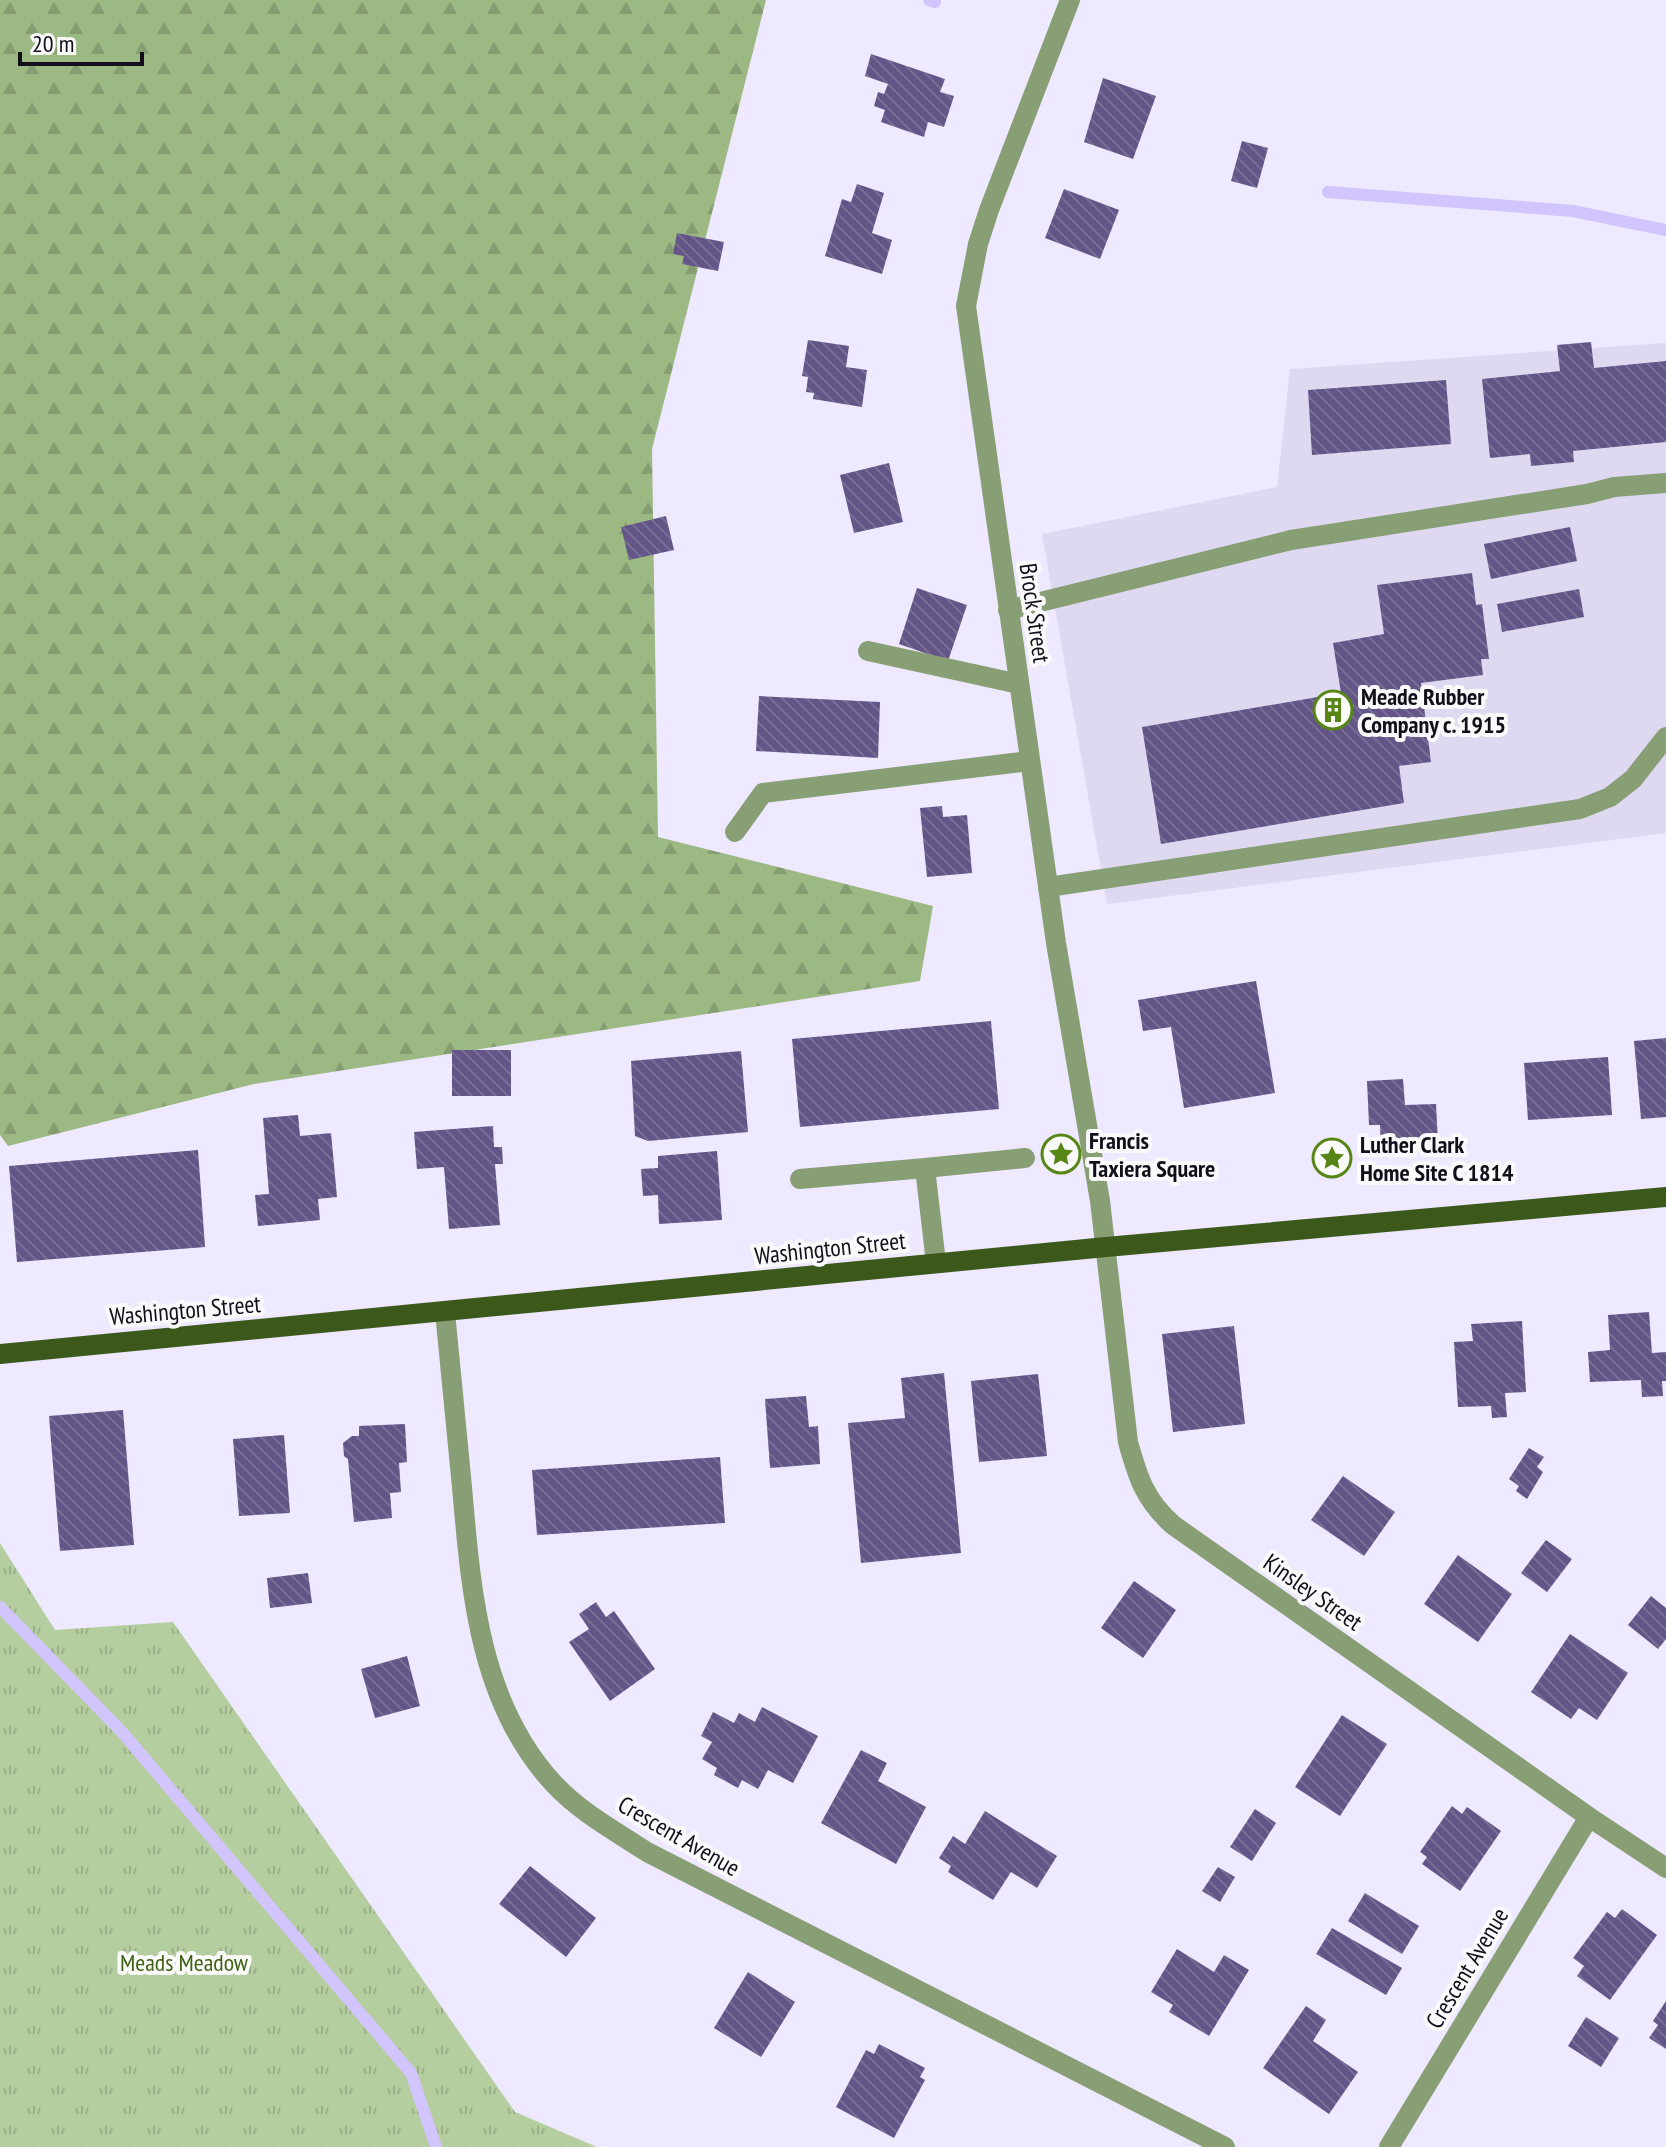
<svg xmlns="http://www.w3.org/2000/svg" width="1666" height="2147" font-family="'PT Sans Narrow',sans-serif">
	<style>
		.built { fill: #ded9f1 }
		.forest { fill: url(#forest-firs) }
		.park { fill: url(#park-tufts) }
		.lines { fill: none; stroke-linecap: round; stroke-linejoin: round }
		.stream { stroke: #d2c4fd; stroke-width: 12 }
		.building { fill: url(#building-back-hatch) }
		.service { stroke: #889e75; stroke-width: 20 }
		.minor { stroke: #889e75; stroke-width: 20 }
		.primary { stroke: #3c591b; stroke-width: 20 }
		.labels { text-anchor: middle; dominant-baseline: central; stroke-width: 8; stroke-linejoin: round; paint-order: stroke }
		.street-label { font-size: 24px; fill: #120f1b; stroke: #fafafa }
		.poi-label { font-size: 24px; font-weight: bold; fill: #120f1b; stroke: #fafafa; text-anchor: start }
		.park-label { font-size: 24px; fill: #3f6114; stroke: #fafafa }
	</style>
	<defs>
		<pattern id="forest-firs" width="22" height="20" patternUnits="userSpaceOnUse" patternTransform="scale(2)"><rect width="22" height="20" fill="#9cb883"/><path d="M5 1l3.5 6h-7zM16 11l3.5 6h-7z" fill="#859d71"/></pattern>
		<pattern id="park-tufts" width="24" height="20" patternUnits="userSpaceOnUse" patternTransform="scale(2)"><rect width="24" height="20" fill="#b5cea0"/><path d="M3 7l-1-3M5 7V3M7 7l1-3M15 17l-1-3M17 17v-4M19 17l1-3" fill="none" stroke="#9bb089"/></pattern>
		<pattern id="building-back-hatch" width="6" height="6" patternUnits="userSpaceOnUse" patternTransform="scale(2)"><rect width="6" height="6" fill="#635587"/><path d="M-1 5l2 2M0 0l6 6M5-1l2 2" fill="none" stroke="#786e94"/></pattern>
	</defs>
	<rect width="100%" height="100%" fill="#eee9fe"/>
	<path class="built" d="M1666 343V833L1107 904 1042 534 1277 487 1290 369Z"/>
	<path class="forest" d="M0 0H766L652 449 658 837 933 906 920 981 254 1084 8 1146 0 1135Z"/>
	<path class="park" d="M0 1543 55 1630 173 1622 515 2112 597 2147H0Z"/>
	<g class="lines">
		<path class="stream" d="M929 0 935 2
			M1328 192 1573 211 1666 230
			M0 1607 122 1732 411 2073 436 2147"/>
	</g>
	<path class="building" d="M871 54 945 79 940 92 954 96 944 127 928 122 924 137 881 122 885 110 874 106 878 92 884 94 888 84 865 76Z
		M1103 78 1156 96 1133 159 1084 142Z
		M1242 141 1268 148 1257 188 1231 181Z
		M857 184 884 193 872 233 892 240 882 274 825 256 842 199 851 202Z
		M1064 189 1119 210 1100 259 1045 238Z
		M677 233 724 242 718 271 682 264 684 256 673 254Z
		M808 340 849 346 846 367 867 370 862 407 813 399 814 393 806 392 808 377 802 376Z
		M1591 342 1594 368 1666 361V442L1573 451 1574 462 1531 466 1530 454 1490 458 1482 379 1560 371 1557 345Z
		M1446 380 1451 444 1312 455 1308 390Z
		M889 463 903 522 854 533 840 475Z
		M666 516 674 550 629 560 621 527Z
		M1570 527 1577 561 1491 579 1484 544Z
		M1472 573 1476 605 1482 604 1489 659H1481L1483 675 1421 683 1431 762 1399 766 1404 803 1161 844 1142 727 1341 693 1333 643 1384 634 1377 585Z
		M917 588 967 605 948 661 899 644Z
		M1579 589 1584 617 1502 632 1497 604Z
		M759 696 880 702 878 758 756 751Z
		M942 806 943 817 967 815 972 873 927 877 920 808Z
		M1256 981 1275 1093 1184 1108 1171 1027 1143 1031 1138 1000Z
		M991 1021 999 1109 800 1127 792 1039Z
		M1666 1038V1117L1641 1119 1634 1041Z
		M452 1050H511V1096H452Z
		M741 1051 748 1132 648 1141 635 1136 631 1061Z
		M1608 1057 1612 1115 1528 1120 1524 1063Z
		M1403 1079 1405 1105 1436 1104 1438 1144 1381 1147 1380 1125H1369L1367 1081Z
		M298 1115 300 1136 331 1133 337 1197 318 1199 320 1220 258 1226 255 1195 269 1194 263 1118Z
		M493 1126 494 1147H502L503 1164H495L500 1225 449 1229 444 1167 417 1169 414 1132Z
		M198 1150 205 1247 17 1262 9 1166Z
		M717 1151 722 1220 659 1224 658 1195 643 1196 641 1169 658 1168V1156Z
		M1649 1312 1652 1353 1666 1352V1381H1662L1663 1396 1642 1397 1641 1380 1590 1382 1588 1352 1610 1350 1608 1315Z
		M1522 1321 1526 1392 1505 1393 1507 1417 1492 1418 1491 1406 1458 1407 1454 1342 1473 1341 1471 1324Z
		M1234 1326 1245 1424 1173 1432 1162 1334Z
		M944 1373 961 1553 861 1563 848 1423 905 1418 901 1378Z
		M1038 1374 1047 1456 979 1462 971 1381Z
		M806 1396 809 1427 818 1426 820 1464 770 1468 765 1399Z
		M123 1410 134 1545 60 1551 49 1416Z
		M405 1424 407 1462 399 1463 401 1492 390 1493 392 1518 354 1522 348 1459 344 1456 343 1443 352 1436H359V1426Z
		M284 1435 290 1513 239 1516 233 1439Z
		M1529 1448 1544 1457 1537 1467 1543 1472 1527 1499 1516 1491 1519 1486 1509 1479Z
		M720 1457 725 1523 537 1535 532 1470Z
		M1343 1476 1395 1512 1364 1556 1311 1520Z
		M1546 1540 1572 1559 1547 1592 1521 1573Z
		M1458 1555 1512 1594 1478 1642 1424 1604Z
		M308 1573 312 1603 270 1608 267 1578Z
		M1134 1581 1176 1610 1143 1658 1101 1628Z
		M1651 1596 1666 1608V1639L1658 1649 1628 1625Z
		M596 1602 606 1617 614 1611 655 1669 610 1701 569 1642 589 1629 579 1614Z
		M1570 1634 1628 1673 1597 1720 1579 1708 1571 1719 1531 1692Z
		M407 1656 420 1706 375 1718 361 1669Z
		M762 1707 818 1736 793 1783 768 1770 758 1789 742 1780 738 1788 714 1775 717 1768 702 1759 712 1742 701 1736 713 1712 734 1723 739 1713 755 1722Z
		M1342 1715 1387 1744 1340 1816 1295 1787Z
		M861 1750 887 1763 878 1781 926 1807 896 1864 821 1823Z
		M1452 1806 1462 1814 1467 1807 1501 1831 1460 1891 1422 1864 1427 1857 1420 1852Z
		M1255 1809 1276 1823 1252 1861 1230 1847Z
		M985 1811 1057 1856 1037 1888 1011 1872 993 1900 948 1872 951 1866 939 1858 953 1836 965 1844Z
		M530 1866 596 1918 566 1957 499 1904Z
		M1218 1867 1235 1877 1220 1902 1202 1891Z
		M1365 1893 1419 1926 1402 1954 1348 1921Z
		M1622 1909 1657 1935 1610 2000 1577 1976 1584 1966 1573 1958 1607 1912 1615 1918Z
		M1332 1928 1402 1968 1386 1995 1316 1954Z
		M1177 1949 1214 1972 1224 1955 1249 1970 1209 2036 1169 2012 1173 2005 1151 1992Z
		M748 1972 795 2002 761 2057 714 2028Z
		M1666 2001V2049L1649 2038 1658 2025 1653 2021Z
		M1306 2006 1326 2020 1313 2041 1358 2072 1329 2114 1263 2068Z
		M1586 2017 1619 2038 1601 2067 1568 2046Z
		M879 2044 925 2068 920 2077 925 2080 894 2138 836 2107 866 2050 874 2054Z"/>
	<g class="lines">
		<path class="service" d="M1008 610 1291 540 1587 494 1614 487 1666 483
			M868 651 1019 684
			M735 832 763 793 1030 761
			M1048 887 1580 809 1610 797 1633 779 1666 737
			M800 1179 925 1168
			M936 1263 925 1168 1025 1158"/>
		<path class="minor" d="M1070 0 989 210 978 244 966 306 1056 943 1100 1201 1128 1442C1138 1478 1145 1500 1173 1525L1589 1817 1666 1868
			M445 1312C451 1370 456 1429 462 1487 471 1591 479 1703 554 1784 580 1812 615 1831 647 1852L1225 2147
			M1389 2147 1589 1817"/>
		<path class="primary" d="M0 1354 1106 1247 1666 1197"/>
	</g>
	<defs>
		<symbol id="building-ring" viewBox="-11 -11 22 22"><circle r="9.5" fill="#fafafa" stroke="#578617" stroke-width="1.5"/><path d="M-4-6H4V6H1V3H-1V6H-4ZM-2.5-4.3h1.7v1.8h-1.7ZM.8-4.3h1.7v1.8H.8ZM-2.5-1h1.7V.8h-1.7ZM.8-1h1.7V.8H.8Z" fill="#578617"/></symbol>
		<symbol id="sight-ring" viewBox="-11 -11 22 22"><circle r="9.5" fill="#fafafa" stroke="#578617" stroke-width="1.5"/><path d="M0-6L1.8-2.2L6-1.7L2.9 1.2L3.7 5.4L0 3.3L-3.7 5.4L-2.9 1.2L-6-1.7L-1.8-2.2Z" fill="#578617"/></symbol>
	</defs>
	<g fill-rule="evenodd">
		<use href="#building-ring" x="1311" y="688" width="44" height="44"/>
		<use href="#sight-ring" x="1039" y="1132" width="44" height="44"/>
		<use href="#sight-ring" x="1310" y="1136" width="44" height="44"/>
	</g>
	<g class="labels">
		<g class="street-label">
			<text transform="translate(1035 613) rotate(82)">Brock Street</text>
			<text transform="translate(830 1248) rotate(-6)">Washington Street</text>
			<text transform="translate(185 1310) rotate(-5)">Washington Street</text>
			<text transform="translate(1313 1592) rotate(35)">Kinsley Street</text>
			<text transform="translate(679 1836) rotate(30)">Crescent Avenue</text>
			<text transform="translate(1467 1968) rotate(-59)">Crescent Avenue</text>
		</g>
		<g class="poi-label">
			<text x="1361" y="696">Meade Rubber<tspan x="1361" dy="28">Company c. 1915</tspan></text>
			<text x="1089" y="1140">Francis<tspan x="1089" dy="28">Taxiera Square</tspan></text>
			<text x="1360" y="1144">Luther Clark<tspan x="1360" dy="28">Home Site C 1814</tspan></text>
		</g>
		<g class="park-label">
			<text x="184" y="1962">Meads Meadow</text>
		</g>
	</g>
	<path d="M20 52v12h122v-12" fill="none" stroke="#120f1b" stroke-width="4"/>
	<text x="32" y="52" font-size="24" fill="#120f1b" stroke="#fafafa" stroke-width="6" paint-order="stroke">20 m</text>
</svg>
